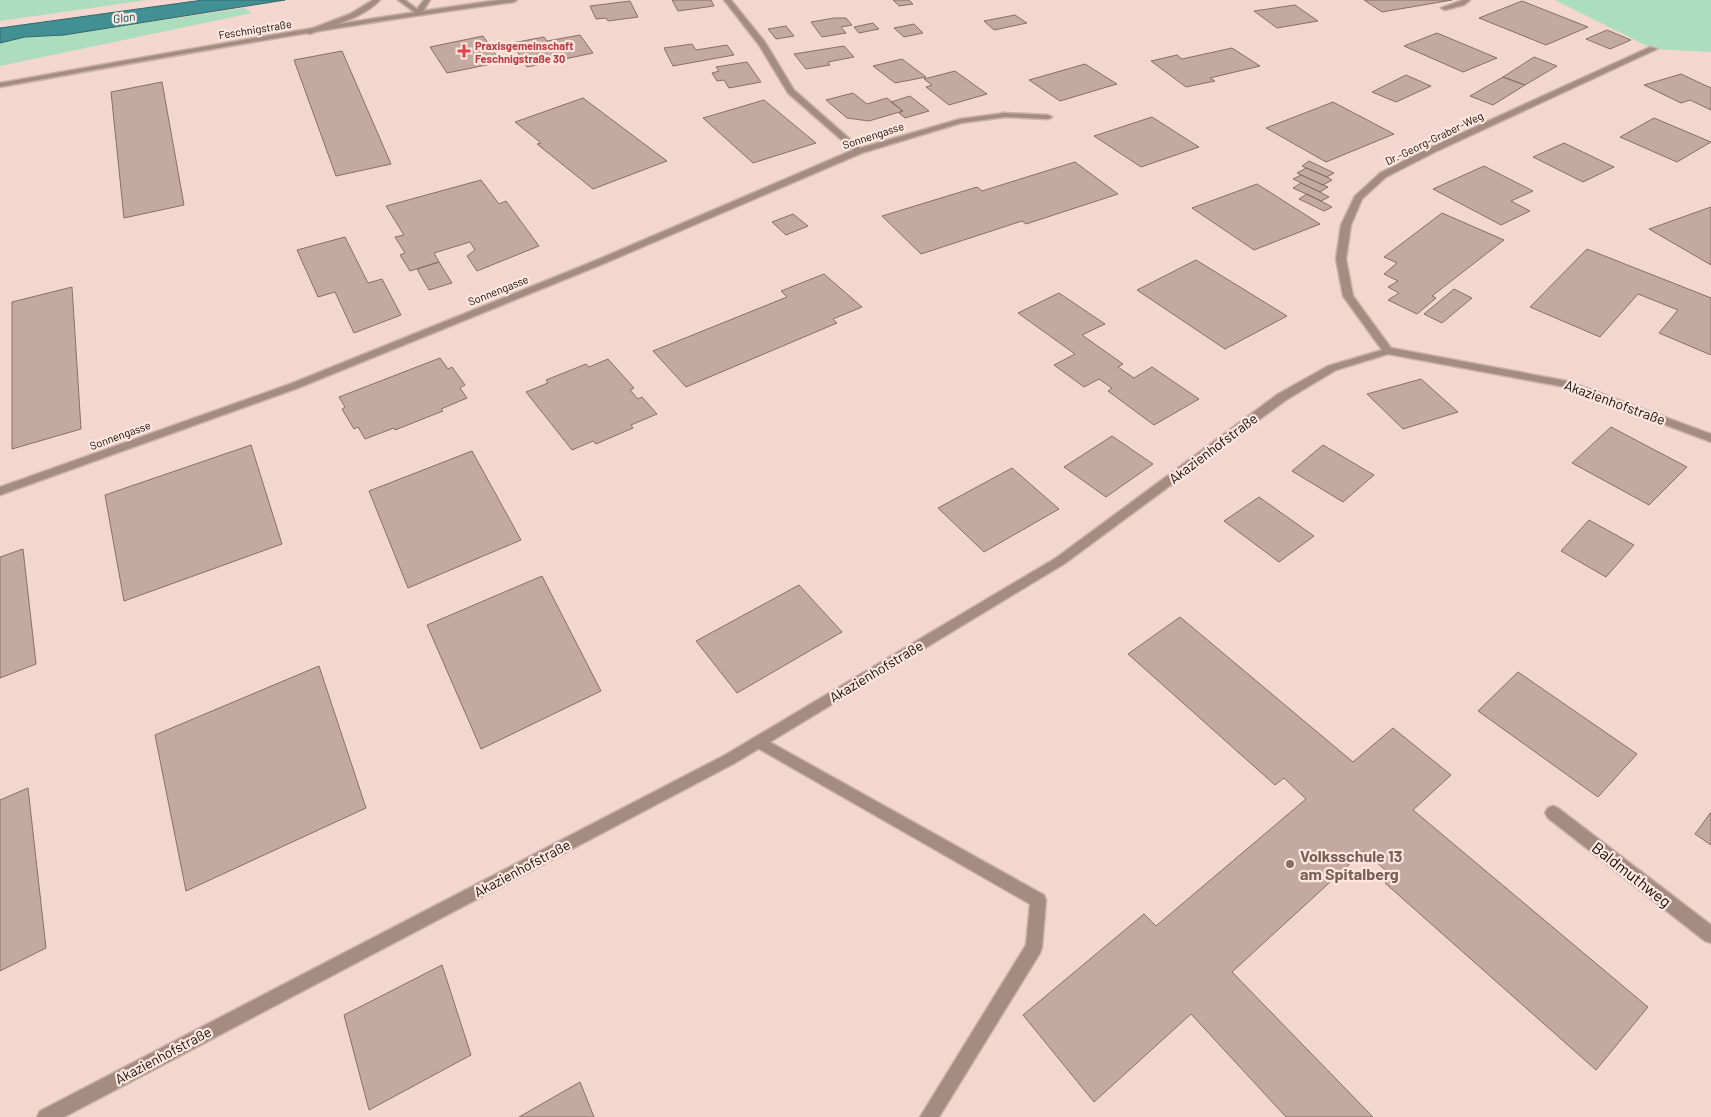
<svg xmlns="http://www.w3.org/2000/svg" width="1711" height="1117" font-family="Barlow,sans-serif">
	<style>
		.green { fill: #acdebd }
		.water { fill: #419094; stroke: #34686a }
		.building { fill: #c3a99f; stroke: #887067 }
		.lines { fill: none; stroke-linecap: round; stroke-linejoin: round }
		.lane-casing { stroke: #cbb2ab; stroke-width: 3 }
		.street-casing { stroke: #cbb2ab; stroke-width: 3 }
		.lane { fill: #a58c80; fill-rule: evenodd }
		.street { fill: #a58c80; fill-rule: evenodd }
		.health-dot { fill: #e0444e; stroke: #fde6de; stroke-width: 2 }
		.education-dot { fill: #8d6e63; stroke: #fde6de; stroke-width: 2 }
		.labels { text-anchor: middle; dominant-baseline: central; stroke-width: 4.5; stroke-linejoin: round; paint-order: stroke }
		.far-street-label { font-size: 11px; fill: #150c09; stroke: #fde6de }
		.far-health-label { font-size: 11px; font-weight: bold; fill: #be3a42; stroke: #fde6de; text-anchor: start }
		.far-water-label { font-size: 12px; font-style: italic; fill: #044e51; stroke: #fde6de }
		.street-label { font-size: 14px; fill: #150c09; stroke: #fde6de }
		.near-education-label { font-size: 16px; font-weight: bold; fill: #785e54; stroke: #fde6de; text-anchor: start }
		.near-street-label { font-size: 16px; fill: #150c09; stroke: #fde6de }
	</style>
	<rect width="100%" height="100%" fill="#f3d7ce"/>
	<path class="green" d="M0 0H147L0 21Z
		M1555 0H1711V52L1653 49Z
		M244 8 252 13 0 66V43L25 37 64 35Z"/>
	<path class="water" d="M203 0H285L64 35 25 37 0 43V28Z"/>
	<path class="building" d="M672 0H711L714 6 678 11Z
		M893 0H909L913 4 899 6Z
		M1364 0H1452L1382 12Z
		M630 1 638 17 608 21 606 18 596 19 590 6Z
		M1522 1 1588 27 1546 45 1479 18Z
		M1295 5 1318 21 1277 28 1254 11Z
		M1015 15 1027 23 994 30 984 21Z
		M834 18H846L852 25 841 27 846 33 822 37 811 22Z
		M873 23 879 29 859 33 854 27Z
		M914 24 923 33 904 37 894 28Z
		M786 26 794 36 776 39 768 29Z
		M1607 30 1631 40 1610 49 1586 39Z
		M1437 33 1497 58 1463 72 1404 46Z
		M580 35 593 53 527 67 512 43 544 37 547 41Z
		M483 36 501 62 447 73 430 47Z
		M692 44 696 50 727 45 734 55 673 66 664 48Z
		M844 46 854 57 828 62 830 65 806 69 794 54Z
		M1232 48 1260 66 1210 78 1215 81 1186 87 1151 61 1177 55 1182 59Z
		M342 51 391 164 336 176 294 60Z
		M1534 57 1557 66 1525 85 1503 77Z
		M902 59 926 77 895 83 873 66Z
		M747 62 761 82 729 88 724 80 717 81 712 73 719 71 716 67Z
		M1085 64 1117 84 1060 101 1029 80Z
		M955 71 987 94 949 105 926 87 932 85 924 79Z
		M1681 74 1711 88V110L1690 100 1681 103 1644 85Z
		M1406 75 1431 86 1396 102 1372 92Z
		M1503 77 1525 85 1493 105 1470 96Z
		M162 82 184 205 124 218 111 92Z
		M853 93 867 104 887 98 903 111 869 121 847 118 826 100Z
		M910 96 929 111 905 118 899 113 903 111 891 102Z
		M583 98 667 161 593 189 537 144 541 143 515 122Z
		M764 100 816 143 753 163 703 118Z
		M1333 102 1394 134 1326 162 1266 128Z
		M1152 117 1199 147 1141 167 1094 136Z
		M1654 118 1711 142 1677 162 1620 137Z
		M1564 143 1614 167 1583 182 1533 157Z
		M1309 161 1334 173 1327 177 1302 166Z
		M1075 162 1118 194 1026 224 1022 221 921 254 882 216 977 187 982 191Z
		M1484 166 1533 191 1511 201 1530 211 1501 225 1433 189Z
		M1306 168 1327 177 1332 180 1323 185 1297 173Z
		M1301 175 1323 185 1328 187 1320 192 1293 179Z
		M481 180 499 204 506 201 539 246 477 271 467 256 475 250 470 242 434 253 439 262 410 271 400 255 405 253 395 237 404 235 386 206Z
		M1301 183 1320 192 1329 197 1321 201 1293 188Z
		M1257 184 1320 224 1254 250 1192 208Z
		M1307 194 1321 201 1332 207 1324 211 1299 199Z
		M1711 207V265L1649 229Z
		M1442 213 1504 240 1432 296 1436 298 1417 314 1388 300 1399 293 1388 287 1398 281 1384 274 1397 263 1384 257Z
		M793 214 808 226 786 235 772 222Z
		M345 237 368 283 382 279 401 315 354 333 335 292 318 297 297 250Z
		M1587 249 1711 298V355L1659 333 1678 310 1638 294 1600 337 1530 307Z
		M1196 260 1287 316 1225 349 1137 290Z
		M439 262 452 283 429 290 417 269Z
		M824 274 862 307 833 319 837 323 686 387 653 351 787 297 781 291Z
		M72 287 81 429 12 449V302Z
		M1454 289 1472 298 1442 323 1424 314Z
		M1059 293 1105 324 1082 335 1123 364 1118 367 1134 378 1152 367 1199 399 1154 425 1108 391 1112 388 1099 379 1084 387 1054 365 1075 354 1018 313Z
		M440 358 448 369 452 367 465 385 460 388 467 398 441 409 443 411 395 430 394 428 365 439 358 427 354 429 342 409 345 407 339 397Z
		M608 359 634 388 630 390 638 399 642 397 657 414 631 425 633 428 596 444 593 441 572 450 526 392 548 383 546 380 586 364 589 367Z
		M1421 379 1458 412 1403 429 1367 394Z
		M1611 427 1687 467 1649 505 1572 463Z
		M1112 436 1153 464 1106 497 1064 467Z
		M251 445 282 544 124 601 105 495Z
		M1323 445 1374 475 1343 502 1292 471Z
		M472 451 521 540 408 588 369 491Z
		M1012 468 1059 509 984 552 938 508Z
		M1259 497 1314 536 1279 562 1224 521Z
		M1589 520 1634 545 1606 577 1561 551Z
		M23 549 36 664 0 678V557Z
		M542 576 601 691 481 749 427 625Z
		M799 585 842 632 737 693 696 641Z
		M1180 617 1353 762 1393 728 1451 775 1413 810 1648 1007 1596 1070 1385 883 1392 876 1364 851 1232 972 1373 1117H1286L1191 1014 1094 1102 1023 1015 1144 914 1156 926 1306 799 1284 778 1275 785 1128 654Z
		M319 666 366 808 186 891 155 735Z
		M1518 672 1637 754 1598 797 1478 711Z
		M28 788 46 948 0 971V800Z
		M1711 812V845L1695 834Z
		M442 965 471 1055 369 1110 344 1015Z
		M580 1082 594 1117H519Z"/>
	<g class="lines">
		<defs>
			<path id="lane" d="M373 0H380C362 19 333 25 310 34L303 32 350 14Z
				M398 0H405L417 9 424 0H430L421 15H418Z
				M1463 0H1470L1464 5 1445 10 1441 8Z
				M1002 113 1048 115 1052 117 1048 119 1005 117H1002Z
				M759 736 1044 895 1046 900 1042 947 1040 953 939 1117H920L1026 945 1030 904 754 746 752 742 754 738Z"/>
			<path id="street" d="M499 0H517L514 2C342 25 171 56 0 87V83C166 53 332 23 499 0Z
				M724 0H731L765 42 794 90 860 148 960 119 1005 113 1009 115 1005 117 961 123 862 153 598 266 298 388 0 495V487L290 384 592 262 853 150 788 93 759 45Z
				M1650 47 1657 49 1435 152 1386 177 1362 199 1351 225 1346 259 1353 296 1391 348 1567 381 1711 434V442L1565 387 1388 354 1336 370 1286 400 1064 564 735 763 64 1117H37L40 1111 725 755 1056 558 1278 394 1328 366 1382 350 1343 296 1336 259 1341 225 1355 196 1380 173 1429 148Z
				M1553 806 1558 808 1711 925V943L1705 941 1548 818 1545 813 1548 808Z"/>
		</defs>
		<use href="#lane" class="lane-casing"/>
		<use href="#street" class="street-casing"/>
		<use href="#lane" class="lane"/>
		<use href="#street" class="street"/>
	</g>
	<path class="health-dot" d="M461.5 43.5h5v5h5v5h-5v5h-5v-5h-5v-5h5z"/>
	<circle class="education-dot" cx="1290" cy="864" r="5"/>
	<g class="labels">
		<g class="far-street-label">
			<text transform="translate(255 29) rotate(-9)">Feschnigstraße</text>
			<text transform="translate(873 135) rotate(-18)">Sonnengasse</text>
			<text transform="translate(1434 138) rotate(-26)">Dr.-Georg-Graber-Weg</text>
			<text transform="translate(498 290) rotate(-22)">Sonnengasse</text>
			<text transform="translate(120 435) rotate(-20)">Sonnengasse</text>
		</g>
		<g class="far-health-label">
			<text x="475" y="45">Praxisgemeinschaft<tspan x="475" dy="13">Feschnigstraße 30</tspan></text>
		</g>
		<g class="far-water-label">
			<text transform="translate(124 17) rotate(-8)">Glan</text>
		</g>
		<g class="street-label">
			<text transform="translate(1615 402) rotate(20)">Akazienhofstraße</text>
			<text transform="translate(1213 448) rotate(-37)">Akazienhofstraße</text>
			<text transform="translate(876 671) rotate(-31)">Akazienhofstraße</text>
			<text transform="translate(522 868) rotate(-28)">Akazienhofstraße</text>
			<text transform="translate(163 1055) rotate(-28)">Akazienhofstraße</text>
		</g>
		<g class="near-education-label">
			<text x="1300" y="855">Volksschule 13<tspan x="1300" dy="18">am Spitalberg</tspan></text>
		</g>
		<g class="near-street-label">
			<text transform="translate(1632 874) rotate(38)">Baldmuthweg</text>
		</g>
	</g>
</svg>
